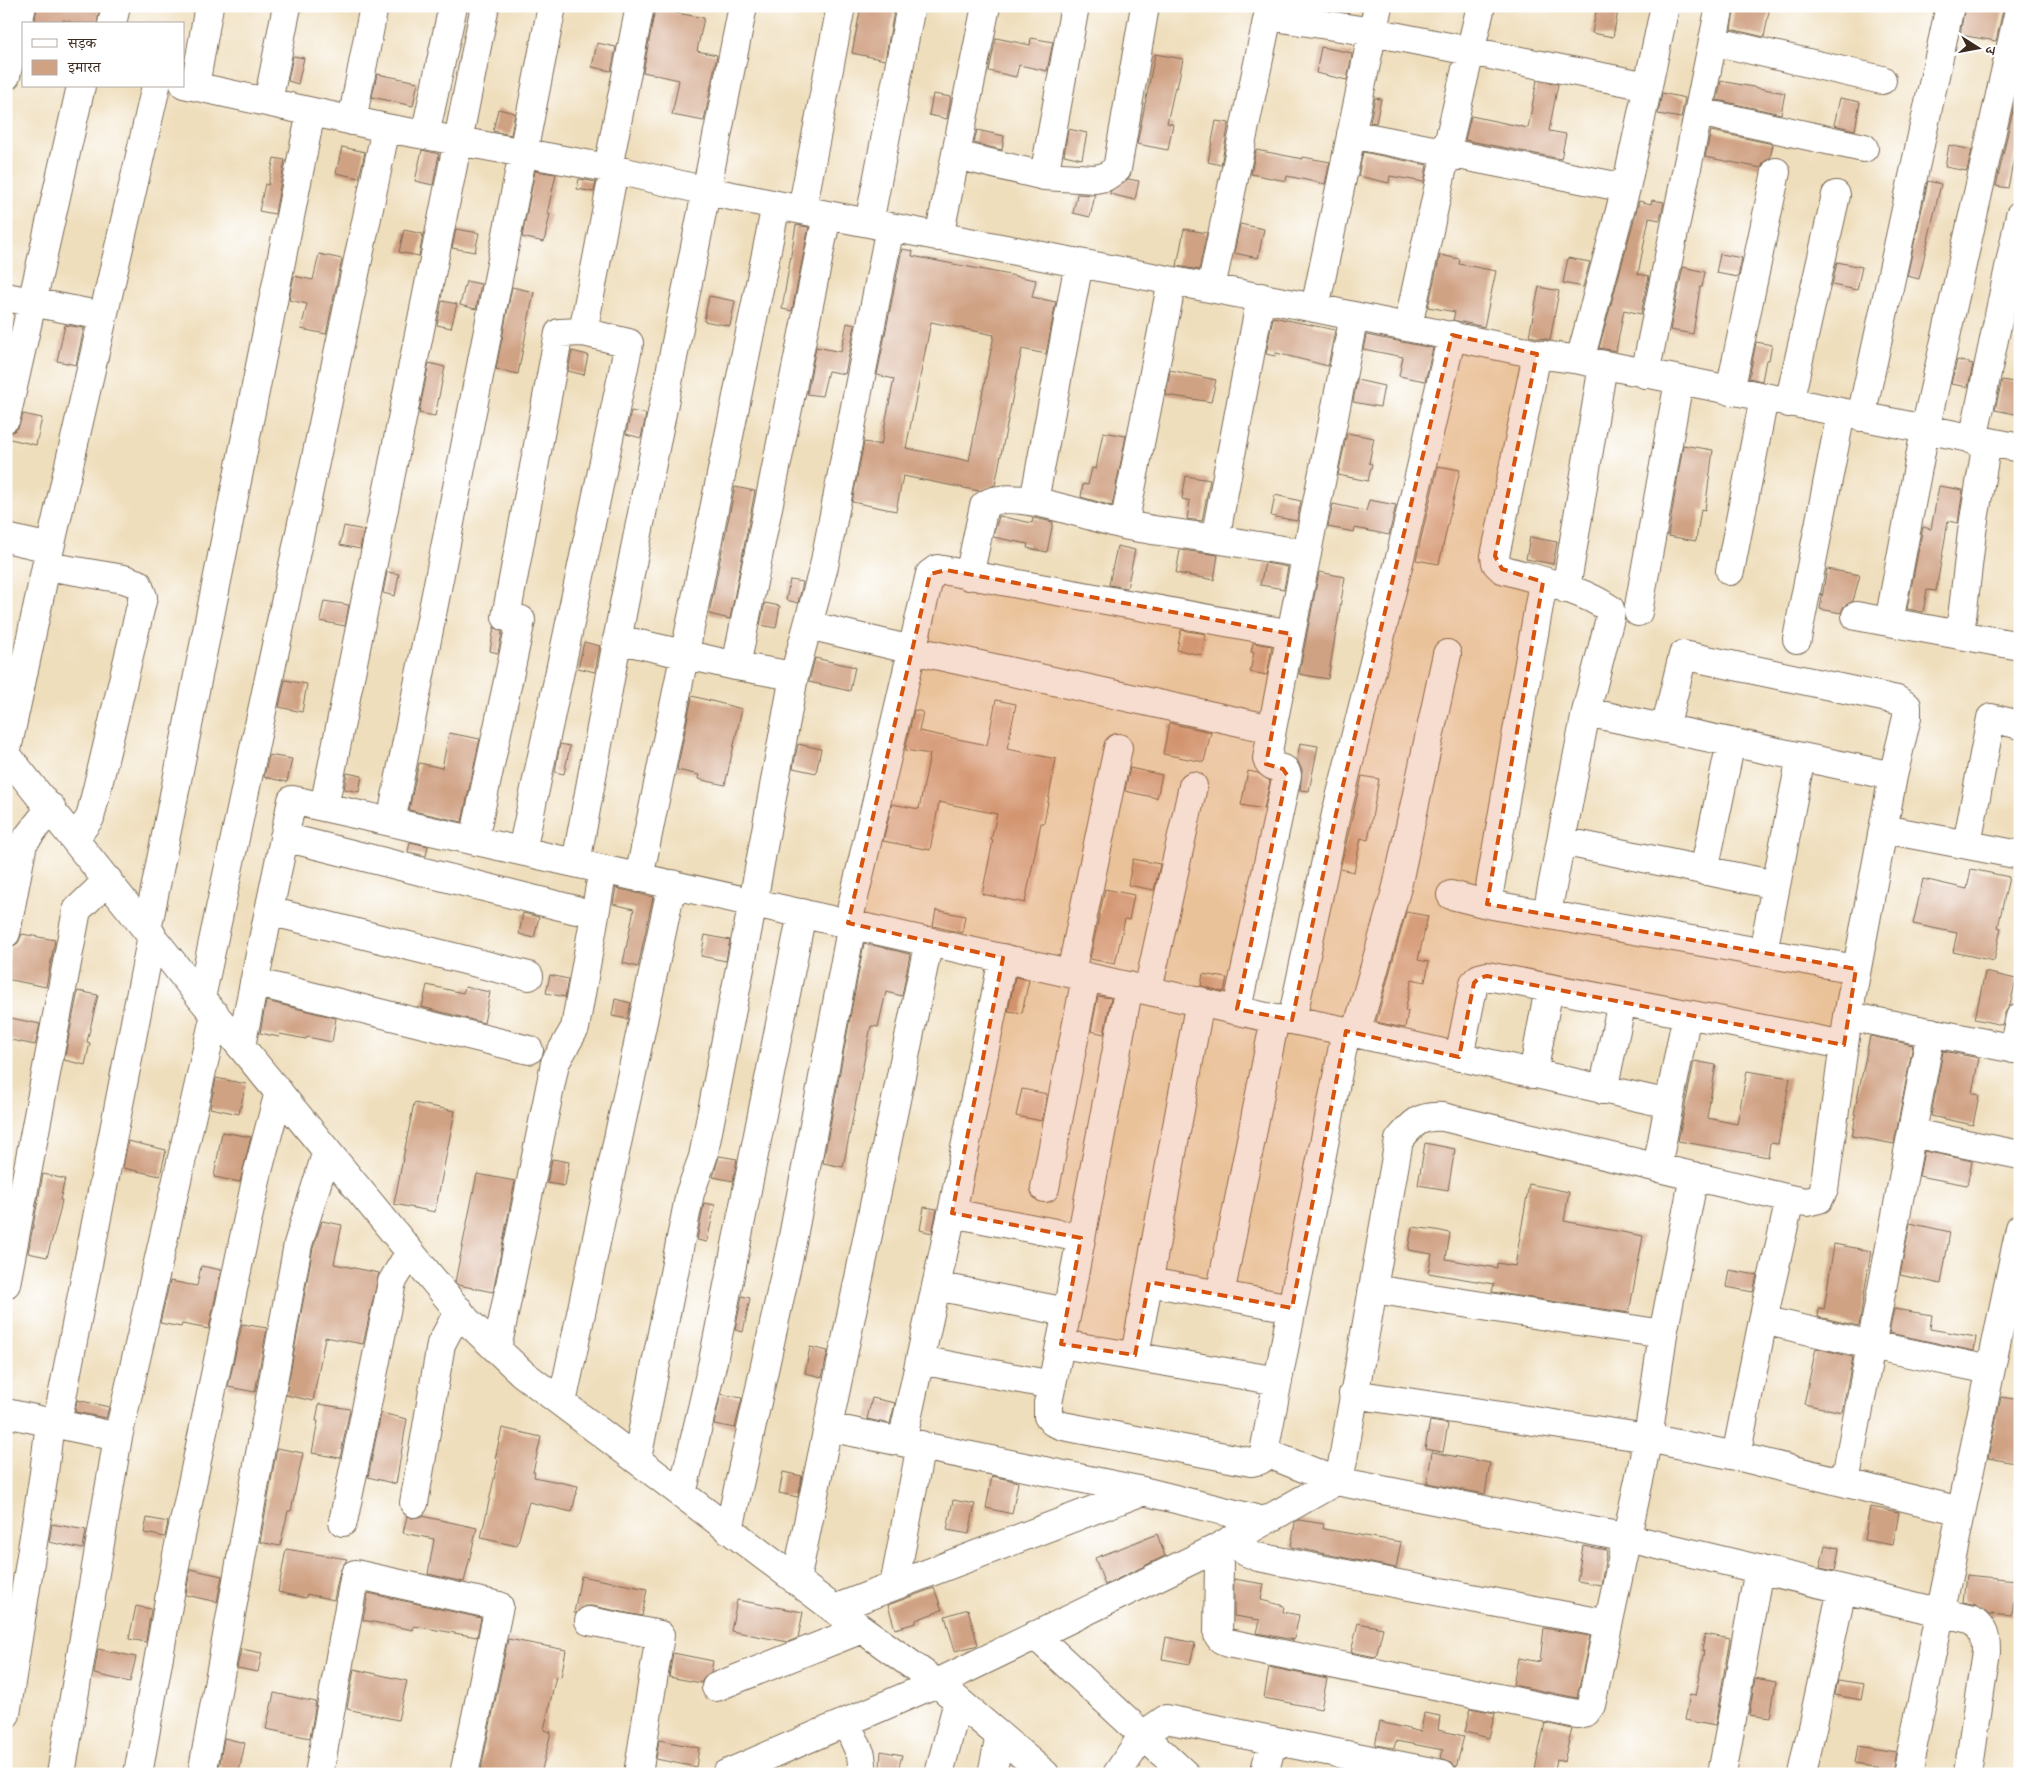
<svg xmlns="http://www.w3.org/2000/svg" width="2026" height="1780" font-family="'Old Standard TT','Noto Serif Devanagari',serif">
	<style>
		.building { fill: #d0a284; fill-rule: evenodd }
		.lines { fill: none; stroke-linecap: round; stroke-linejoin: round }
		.minor-casing { stroke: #7a6955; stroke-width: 30 }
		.minor { stroke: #fff; stroke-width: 28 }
		.marked { fill: #d7540e; fill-opacity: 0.2; stroke: #d7540e; stroke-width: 4; stroke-dasharray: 10 6; stroke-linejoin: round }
	</style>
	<rect width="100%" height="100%" fill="#fff"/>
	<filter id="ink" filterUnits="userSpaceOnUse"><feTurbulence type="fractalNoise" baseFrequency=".02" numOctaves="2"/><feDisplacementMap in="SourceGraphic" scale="10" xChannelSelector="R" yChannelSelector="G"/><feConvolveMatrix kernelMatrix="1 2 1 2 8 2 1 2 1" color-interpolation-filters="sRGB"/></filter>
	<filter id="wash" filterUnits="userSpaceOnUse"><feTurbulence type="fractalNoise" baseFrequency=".0096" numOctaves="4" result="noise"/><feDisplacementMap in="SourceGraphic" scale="20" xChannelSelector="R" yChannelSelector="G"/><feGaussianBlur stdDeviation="1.12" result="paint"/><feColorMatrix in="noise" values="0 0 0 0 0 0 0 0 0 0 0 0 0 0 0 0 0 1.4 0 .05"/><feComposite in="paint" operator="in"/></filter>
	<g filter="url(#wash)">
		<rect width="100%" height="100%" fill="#efdebc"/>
		<g id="blocks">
			<path class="building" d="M37 6H100L97 24H78L63 20 62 24H50L35 20Z
				M861 6H895L885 60 852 53Z
				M1597 6H1619L1613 37 1592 33Z
				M1735 6H1770L1764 37 1731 29Z
				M1965 6H2004L1996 41 1960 35Z
				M655 9 704 18 697 51 717 55 704 121 672 115 679 80 643 72Z
				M996 38 1030 45 1031 38 1053 42 1047 71 1019 65 1016 77 989 71Z
				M597 43 616 47 611 71 592 67Z
				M1321 47 1352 53 1347 80 1316 73Z
				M1155 54 1183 59 1177 88 1175 87 1167 123 1173 124 1168 150 1137 144Z
				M293 56 304 58 298 84 288 81Z
				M377 74 418 82 413 106 372 97Z
				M1537 80 1558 84 1549 131 1566 134 1561 159 1465 140 1471 116 1528 128Z
				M1721 81 1785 93 1781 114 1717 100Z
				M2019 83 2020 153 2015 152 2008 188 1996 186Z
				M1662 93 1685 98 1681 118 1658 114Z
				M933 94 951 97 947 119 929 115Z
				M1375 98 1381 99 1376 123 1370 122Z
				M1840 98 1860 102 1855 130 1834 125Z
				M498 109 515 113 511 135 493 131Z
				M1216 121 1229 123 1221 165 1208 162Z
				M1068 129 1087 133 1082 159 1064 155Z
				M977 130 1004 136 1002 150 974 143Z
				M1711 131 1773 144 1770 158 1764 162 1761 168 1705 157Z
				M1949 145 1972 150 1967 171 1945 167Z
				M342 147 365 152 359 178 336 173Z
				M422 150 439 154 433 185 415 181Z
				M1256 150 1303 159V157L1330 162 1325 184 1287 176 1286 181 1251 174Z
				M1363 152 1427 165 1424 182 1390 176 1389 183 1358 176Z
				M274 158 285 160 275 214 259 211 265 184 268 185Z
				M535 171 556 174 547 214H550L544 242 522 237Z
				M579 179 596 182 594 192 577 189Z
				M1128 179 1139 181 1135 200 1110 194V191Z
				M1928 181 1941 184 1919 279 1907 276Z
				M1077 194 1095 195 1090 217 1073 213Z
				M1652 200 1664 202 1660 220 1649 218 1638 274 1649 276 1641 314 1624 310 1616 351 1599 348 1639 201 1651 204Z
				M1240 224 1264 229 1258 258 1234 253Z
				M796 225 809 227 792 311 782 309Z
				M456 229 479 233 475 252 452 248Z
				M1184 229 1207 233 1199 270 1177 266Z
				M404 230 423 234 419 256 399 252Z
				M902 249 913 251 912 256 1036 280 1032 297 1056 302 1046 354 1022 349 995 485 979 491 903 476 896 511 852 502 864 442 881 445 894 379 877 375ZM931 322 994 335 969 461 906 448Z
				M319 254 342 259 326 334 301 329 307 304 289 300 294 276 313 280Z
				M1720 254 1742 258 1738 277 1716 273Z
				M1440 255 1460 259 1459 264 1496 271 1484 327 1453 320 1455 312 1428 307Z
				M1568 258 1590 262 1583 287 1563 283Z
				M1837 262 1862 267 1857 290 1832 285Z
				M1683 267 1705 272 1702 287H1700L1693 334 1670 330Z
				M466 281 481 284 476 309 460 305Z
				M512 287 534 292 518 374 496 369Z
				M1539 287 1559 291 1550 340 1529 336Z
				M709 296 735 301 730 326 704 321Z
				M442 301 457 304 451 328 437 325Z
				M1273 317 1335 330 1328 366 1276 353 1275 356 1266 354Z
				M847 323 855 325 845 374 828 371 822 396 807 394 816 347 841 352Z
				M65 325 84 328 76 365 57 361Z
				M1366 335 1433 348 1425 381 1399 376 1403 357 1363 349Z
				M1756 342 1772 345 1769 360H1766L1762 381 1749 378Z
				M572 351 588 355 584 375 568 371Z
				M1957 360 1973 364 1968 387 1951 384Z
				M429 363 445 367 435 416 419 413Z
				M1170 370 1216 380 1211 402 1166 395Z
				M1357 380 1384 386 1380 407 1353 402Z
				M2002 380 2020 383V415L1995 410Z
				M631 411 646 414 641 438 626 434Z
				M23 414 42 418 36 445 6 438V433H11L18 428Z
				M1103 432 1126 436 1112 506 1081 497 1083 484 1088 485 1092 468 1096 469Z
				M1347 433 1374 438 1369 463 1372 464 1368 481 1338 475Z
				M1683 445 1713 450 1705 510 1701 509 1696 541 1668 536Z
				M1438 466 1460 470 1439 564 1416 560Z
				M1186 476 1210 480 1202 521 1187 519 1190 501 1182 499Z
				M1939 486 1963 490 1958 523 1948 521 1936 591 1927 590 1923 612 1907 609 1923 527 1931 529Z
				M735 487 755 491 730 619 709 614Z
				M1275 495 1301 501 1297 521 1271 516Z
				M1369 500 1396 505 1389 535 1355 528 1354 532 1328 527 1333 504 1366 511Z
				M999 516 1032 523 1033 518 1053 522 1047 552 1027 548 1028 544 993 537Z
				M344 526 364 530 360 549 340 545Z
				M1530 537 1557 542 1553 564 1526 559Z
				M1117 546 1135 550 1127 588 1109 585Z
				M1180 550 1218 555 1214 580 1176 573Z
				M1265 563 1288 567 1284 589 1260 585Z
				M1827 569 1860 575 1853 601 1844 606 1841 613 1820 609Z
				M387 572 399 574 395 596 383 593Z
				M1319 572 1345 577 1328 679 1299 674Z
				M790 580 803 582 798 603 786 600Z
				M324 601 349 605 345 626 320 621Z
				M765 603 780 606 776 628 760 625Z
				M494 627 502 632 498 653 490 651Z
				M1181 630 1206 634 1202 655 1177 650Z
				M584 642 600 646 595 672 578 668Z
				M1253 643 1272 646 1267 675 1250 672 1254 652H1251Z
				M815 658 855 667 850 691 809 682Z
				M285 680 307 684 302 712 279 707Z
				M692 696 742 709 725 785 698 779 699 775 677 770Z
				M996 700 1016 704 1007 749 1056 759 1044 823H1041L1025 903 982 894 993 841 991 840 997 814 939 802 930 850 883 841 892 804 919 809 930 754 905 750 914 710 923 712 919 731 987 745Z
				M1169 723 1211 732 1204 762 1163 754Z
				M449 733 480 739 462 822 409 810 419 763 442 768Z
				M1300 743 1318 746 1309 791 1300 790 1302 770 1297 760Z
				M560 744 570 746 564 774 555 772Z
				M798 744 821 749 816 773 793 768Z
				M269 755 292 759 287 782 264 777Z
				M1130 768 1162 775 1157 798 1125 791Z
				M1248 771 1258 773 1270 781 1264 809 1241 805Z
				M347 773 362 776 359 792 344 789Z
				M1362 776 1379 779 1368 840 1361 838 1354 872 1340 869Z
				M410 842 428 846 426 856 408 852Z
				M1133 859 1160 864 1154 890 1128 885Z
				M1971 869 2009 877 1998 927 2001 928 1994 961 1953 952 1957 933 1913 924 1923 879 1967 889Z
				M616 888 653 897 638 967 623 963 634 909 613 904Z
				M1105 889 1134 895 1129 920 1125 919 1115 964 1090 959Z
				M936 910 965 916 962 933 933 926Z
				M1406 912 1428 916 1418 960 1429 962 1425 982 1412 979 1405 1011H1408L1405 1028 1376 1022Z
				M523 913 539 917 534 938 519 934Z
				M22 934 55 940 46 987 6 979 10 948 18 943Z
				M705 935 730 940 726 961 701 956Z
				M864 943 910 954 902 996 886 992 878 1027 871 1026 843 1167 823 1163Z
				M1985 972 2016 979 2010 1005 2005 1013 2002 1025 1975 1019Z
				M1203 974 1227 978 1224 992 1201 986Z
				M550 975 568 979 565 997 546 993Z
				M1015 977 1029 980 1022 1013 1008 1011Z
				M427 985 463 993 465 987 490 992 484 1023 422 1007Z
				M78 991 98 995 87 1042 90 1043 85 1065 64 1060Z
				M1098 996 1111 998 1104 1034 1091 1031Z
				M615 999 631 1003 627 1019 612 1016Z
				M266 1001 336 1018 332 1042 307 1037 306 1039 280 1034 279 1037 260 1033Z
				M6 1017 40 1024 35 1045 6 1039Z
				M1870 1036 1913 1045 1894 1144 1852 1136 1856 1115 1854 1114Z
				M1943 1051 1979 1058 1972 1093 1979 1095 1973 1125 1931 1116Z
				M1694 1061 1716 1065 1707 1118 1737 1124 1747 1071 1790 1078 1778 1144 1770 1143 1768 1157 1678 1141Z
				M216 1078 246 1084 239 1114 210 1108Z
				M1022 1089 1047 1094 1042 1121 1016 1116Z
				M414 1103 455 1111 435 1212 394 1204Z
				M222 1132 251 1137 240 1182 214 1177Z
				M128 1141 166 1150 160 1176 123 1168Z
				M1425 1143 1455 1149 1448 1190 1418 1185Z
				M1924 1151 1972 1161 1967 1185 1919 1176Z
				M719 1156 737 1159 733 1181 713 1177Z
				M552 1159 569 1162 565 1186 547 1183Z
				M43 1174 65 1179 60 1200H62L59 1215 47 1257 28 1253Z
				M477 1174 515 1181 493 1292 458 1285 455 1282Z
				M1529 1184 1569 1192 1564 1221 1643 1236 1629 1313 1492 1292 1494 1284 1428 1273 1432 1254 1408 1250 1412 1227 1436 1230 1450 1233 1446 1259 1497 1268V1263L1515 1266Z
				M704 1203 715 1205 707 1242 697 1240Z
				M924 1207 937 1209 932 1233 920 1230Z
				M322 1221 342 1225 334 1264 379 1273 363 1344 325 1337 313 1401 286 1395 313 1248Z
				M1910 1223 1950 1232 1941 1284 1900 1275Z
				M1834 1244 1871 1251 1859 1326 1818 1317 1819 1309 1824 1310Z
				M201 1266 221 1270 209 1329 182 1324 181 1327 160 1323 170 1281 197 1286Z
				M1729 1270 1757 1275 1753 1292 1726 1287Z
				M742 1296 750 1298 743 1332 735 1330Z
				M1894 1309 1932 1315 1930 1329 1976 1337 1974 1351 1889 1333Z
				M242 1324 267 1328 255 1392 228 1387Z
				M810 1347 828 1351 822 1377 805 1373Z
				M1816 1348 1853 1357 1842 1412 1804 1404Z
				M721 1394 742 1398 735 1428 714 1424Z
				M2001 1397 2020 1400V1464L1988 1458Z
				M872 1398 895 1403 890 1424 867 1419Z
				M77 1400 109 1407 106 1418 75 1412Z
				M319 1404 350 1409 340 1458 312 1453 318 1421H316Z
				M381 1413 407 1419 396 1484 368 1477Z
				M1430 1421 1448 1424 1443 1452 1425 1449Z
				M502 1428 541 1437 533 1472H535L534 1477 578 1486 572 1512 529 1502 517 1546 481 1538 498 1460 495 1459Z
				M277 1448 303 1453 291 1511H288L280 1546 260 1542Z
				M1432 1452 1490 1463 1485 1494 1427 1483Z
				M783 1472 802 1476 798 1497 779 1493Z
				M992 1476 1018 1482 1012 1514 986 1508Z
				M953 1500 975 1504 969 1534 947 1530Z
				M1870 1507 1899 1512 1893 1545 1864 1540Z
				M407 1516 412 1518 422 1516 477 1528 464 1582 428 1574 434 1539 403 1533Z
				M147 1518 168 1522 165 1537 144 1533Z
				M1299 1520 1324 1524 1323 1529 1401 1542 1396 1568 1291 1547 1295 1522Z
				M52 1524 86 1530 83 1549 49 1542Z
				M1157 1534 1165 1556 1105 1585 1095 1558Z
				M1825 1545 1839 1548 1835 1571 1820 1568Z
				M1583 1546 1607 1550 1601 1585 1577 1581Z
				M286 1549 347 1559 340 1571 334 1600 307 1594 306 1598 278 1592Z
				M190 1569 222 1576 217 1602 186 1595Z
				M1966 1575 2016 1580 2012 1616 1989 1614 1977 1605 1963 1602Z
				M581 1576 647 1589 642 1616 592 1606H584L576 1613H574Z
				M1234 1579 1264 1584 1261 1600 1284 1606 1283 1612 1299 1615 1294 1640 1257 1633 1260 1620 1234 1616Z
				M934 1588 942 1610 916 1620V1623L895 1629 888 1605Z
				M368 1593 481 1618 477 1637 414 1626 413 1630 363 1620Z
				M737 1600 803 1612 798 1638 788 1642 731 1631Z
				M136 1606 151 1609 146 1642 129 1639Z
				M968 1609 978 1645 955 1651 945 1616Z
				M1358 1623 1383 1628 1376 1657 1351 1652Z
				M1544 1628 1590 1636 1577 1698 1513 1685 1518 1658 1540 1662Z
				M1705 1634 1730 1639 1715 1726 1685 1720 1690 1695 1695 1696 1704 1651H1702Z
				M1166 1637 1195 1643 1190 1664 1162 1659Z
				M508 1639 566 1650 561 1677 556 1676 544 1730 551 1732 541 1774H480Z
				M98 1649 136 1657 130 1682 94 1674Z
				M241 1649 262 1653 258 1672 237 1668Z
				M673 1653 713 1661 711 1672 704 1677 701 1683 669 1677Z
				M1269 1667 1327 1679 1321 1709 1264 1698Z
				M354 1669 407 1681 398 1720 347 1709Z
				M1755 1678 1776 1682 1770 1718 1749 1715Z
				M1838 1680 1864 1684 1861 1700 1835 1695Z
				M274 1693 316 1702 310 1738 266 1729Z
				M1471 1708 1495 1713 1489 1738 1465 1732Z
				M1424 1713 1440 1716 1438 1730 1464 1736 1456 1768 1452 1762 1441 1758 1443 1750 1396 1741 1394 1748 1375 1745 1380 1722 1421 1732Z
				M1545 1723 1572 1729 1564 1761 1557 1759 1554 1774H1534Z
				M224 1738 245 1743 239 1772 219 1768Z
				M659 1740 699 1748 696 1767 656 1759Z
				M1858 1746 1896 1752 1892 1770 1855 1764Z
				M881 1751 902 1755 898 1771 880 1767Z"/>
		</g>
	</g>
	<g filter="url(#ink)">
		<use href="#blocks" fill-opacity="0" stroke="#7a6955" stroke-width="1"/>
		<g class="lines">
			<defs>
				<path id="minor" d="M1268 16 1373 32 1648 86
					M112 24 116 6
					M1713 41 1882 80
					M6 76 22 6
					M184 84 386 128 608 168 707 191 827 215 1315 308 1537 354 1580 360 2020 448
					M195 86 209 6
					M268 102 287 6
					M1699 112 1864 148
					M352 121 374 6
					M1351 134 1626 188
					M425 135 453 6
					M956 155 1044 176 1095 179 1105 177 1117 169 1145 6
					M608 168 640 6
					M1044 176 1075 6
					M802 210 841 6
					M869 223 911 6
					M939 237 986 6
					M1211 288 1270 6
					M6 297 103 316
					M1315 308 1378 6
					M1408 326 1446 153 1481 6
					M1537 354 1495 556 1496 563 1502 569C1537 580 1580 588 1610 609V618L1586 712 1547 913
					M1580 360 1626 188 1665 6
					M1645 374 1720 6
					M1730 391 1776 172
					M1789 403 1836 195
					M1861 417 1950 6
					M6 418 81 86
					M1973 440 2020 215
					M1034 501 1079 263
					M1124 525 1172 281
					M6 538 50 548
					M1215 539 1307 554
					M46 566 124 579 138 584 143 597 90 818 75 838
					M1730 571 1764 398
					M969 576 984 506C1007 485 1095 519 1124 525 1154 531 1185 534 1215 539L1261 297
					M1566 589 1603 365
					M1638 612 1679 381
					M1856 616 2020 646
					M1889 622 1925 430 2019 10
					M808 625 912 650 1272 729 1354 316
					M1960 635 1972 532 1987 442
					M617 639 736 666 794 676
					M1797 639 1841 413
					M736 666 827 215
					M1586 712 1893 776
					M6 754 201 998 467 1321 522 1373 834 1609 937 1683 1045 1774
					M6 754 50 548 156 86
					M324 807 485 6
					M391 822 552 6
					M1884 829 2020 855
					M284 837 576 910
					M474 840 521 620 506 617 559 333 583 332 614 170
					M1561 841 1776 885
					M1967 844 1991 718 2020 725
					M522 851 629 343 583 332
					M576 863 623 609 743 6
					M1704 871 1731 742
					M639 878 776 205
					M1451 895 1487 904 1856 969
					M1487 904 1543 582
					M269 911 529 976
					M848 923 930 574 937 569 1291 634
					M147 930 311 112
					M6 933 23 843 51 807
					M1763 952 1801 757
					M1071 973 1118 748
					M254 982 529 1050
					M1129 986 1067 1312 1048 1403V1416L1053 1422 1063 1426 1251 1462 1260 1460 1264 1452 1346 1031
					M1148 990 1193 786
					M201 998 386 128
					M1237 1009 1287 775 1285 770C1278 767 1270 767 1267 759L1272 729
					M1848 1016 2020 1050
					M1292 1020 1336 814 1399 562 1452 335
					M1356 1034 1397 887 1447 654
					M241 1046 292 800 1275 1019 1292 1020 1346 1031 1669 1104 1657 1168
					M2013 1049 2020 1017
					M1459 1057 1474 983 1479 978 1487 976 1687 1014
					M1533 1074 1549 988
					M1603 1090 1622 1002
					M1669 1104 1687 1014 1844 1045
					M1912 1133 2020 1155
					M1045 1188 1086 977
					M952 1213 1081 1238
					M1149 1282 1292 1308
					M6 1284 77 910 108 880
					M936 1286 1067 1312
					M1373 1289 1663 1334
					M1220 1295 1275 1019
					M1763 1320 1871 1345 1990 1370
					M1061 1344 1278 1381
					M497 1349 555 1063 575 1028 603 869
					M1135 1355 1200 1001
					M920 1360 1052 1385
					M1353 1394 1648 1438 1736 1456 1961 1511
					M562 1403 672 884
					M6 1413 118 1437
					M57 1423 152 935
					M828 1427 1143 1491 1264 1521
					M902 1442 952 1213 1003 958
					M1264 1452 1336 1481 1628 1538 1973 1620C1984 1629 1986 1636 1986 1651L1968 1774
					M1736 1456 1763 1320 1790 1199
					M637 1459 690 1193 703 1157 753 902 794 676 824 566 890 227
					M1845 1482 1931 1032
					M682 1494 713 1361 802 913
					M414 1503 441 1344 459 1310
					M343 1522 392 1282 410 1252
					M729 1530 792 1242 852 924
					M1230 1540 1246 1552 1258 1557 1608 1624
					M1217 1548 1219 1560 1218 1635 1221 1639 1228 1643 1577 1714 1586 1712 1591 1705 1648 1438 1663 1334 1694 1176
					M796 1581 929 941
					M894 1586 921 1445
					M834 1609 1143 1491
					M589 1621 660 1635 638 1774
					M1035 1635 1185 1774
					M716 1687 862 1629
					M6 1714 44 1473 50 1422
					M846 1722 861 1755 863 1774
					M61 1774 118 1437 215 1014
					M138 1774 177 1555 258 1171 279 1092
					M202 1774 298 1244 327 1151
					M319 1774 355 1574 499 1606 464 1774
					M726 1774 937 1683 1217 1548 1336 1481 1342 1465 1399 1140C1413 1123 1420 1115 1443 1117L1790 1199 1807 1202 1819 1199 1824 1189 1848 1016 1893 776 1907 717V706L1897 700 1683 655 1665 729
					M939 1774 958 1701
					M992 1774 1000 1736
					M1117 1774 1143 1735 1166 1719 1442 1774
					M1264 1774 1273 1740
					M1722 1774 1759 1569
					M1802 1774 1842 1589
					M1907 1774 2020 1228"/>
			</defs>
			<use href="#minor" class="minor-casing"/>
			<use href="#minor" class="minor"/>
		</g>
	</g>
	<path class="marked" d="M1452 335 1537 354 1495 556 1502 569 1543 582 1487 904 1856 969 1844 1045 1487 976 1479 978 1474 983 1459 1057 1346 1031 1292 1308 1149 1282 1135 1355 1061 1344 1081 1238 952 1213 1003 958 848 923 930 574 946 570 1291 634 1266 764 1283 769 1287 775 1237 1009 1292 1020 1336 814Z"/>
	<rect width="2026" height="1780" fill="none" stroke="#fff" stroke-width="25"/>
	<rect x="22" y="22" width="162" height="65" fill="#ffffff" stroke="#b1aaa5"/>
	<rect x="32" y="39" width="25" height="8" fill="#ffffff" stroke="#b1aaa5"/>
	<text x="68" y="48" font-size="15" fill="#3b2a1e">सड़क</text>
	<rect x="32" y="60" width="25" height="15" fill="#d0a284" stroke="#b1aaa5"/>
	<text x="68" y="72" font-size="15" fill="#3b2a1e">इमारत</text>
	<g transform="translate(1978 48) rotate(101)" stroke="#ffffff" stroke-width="4" paint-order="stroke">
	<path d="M0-4L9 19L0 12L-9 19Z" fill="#3b2a1e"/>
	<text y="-8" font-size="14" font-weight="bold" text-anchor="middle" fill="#3b2a1e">उ</text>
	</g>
</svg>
